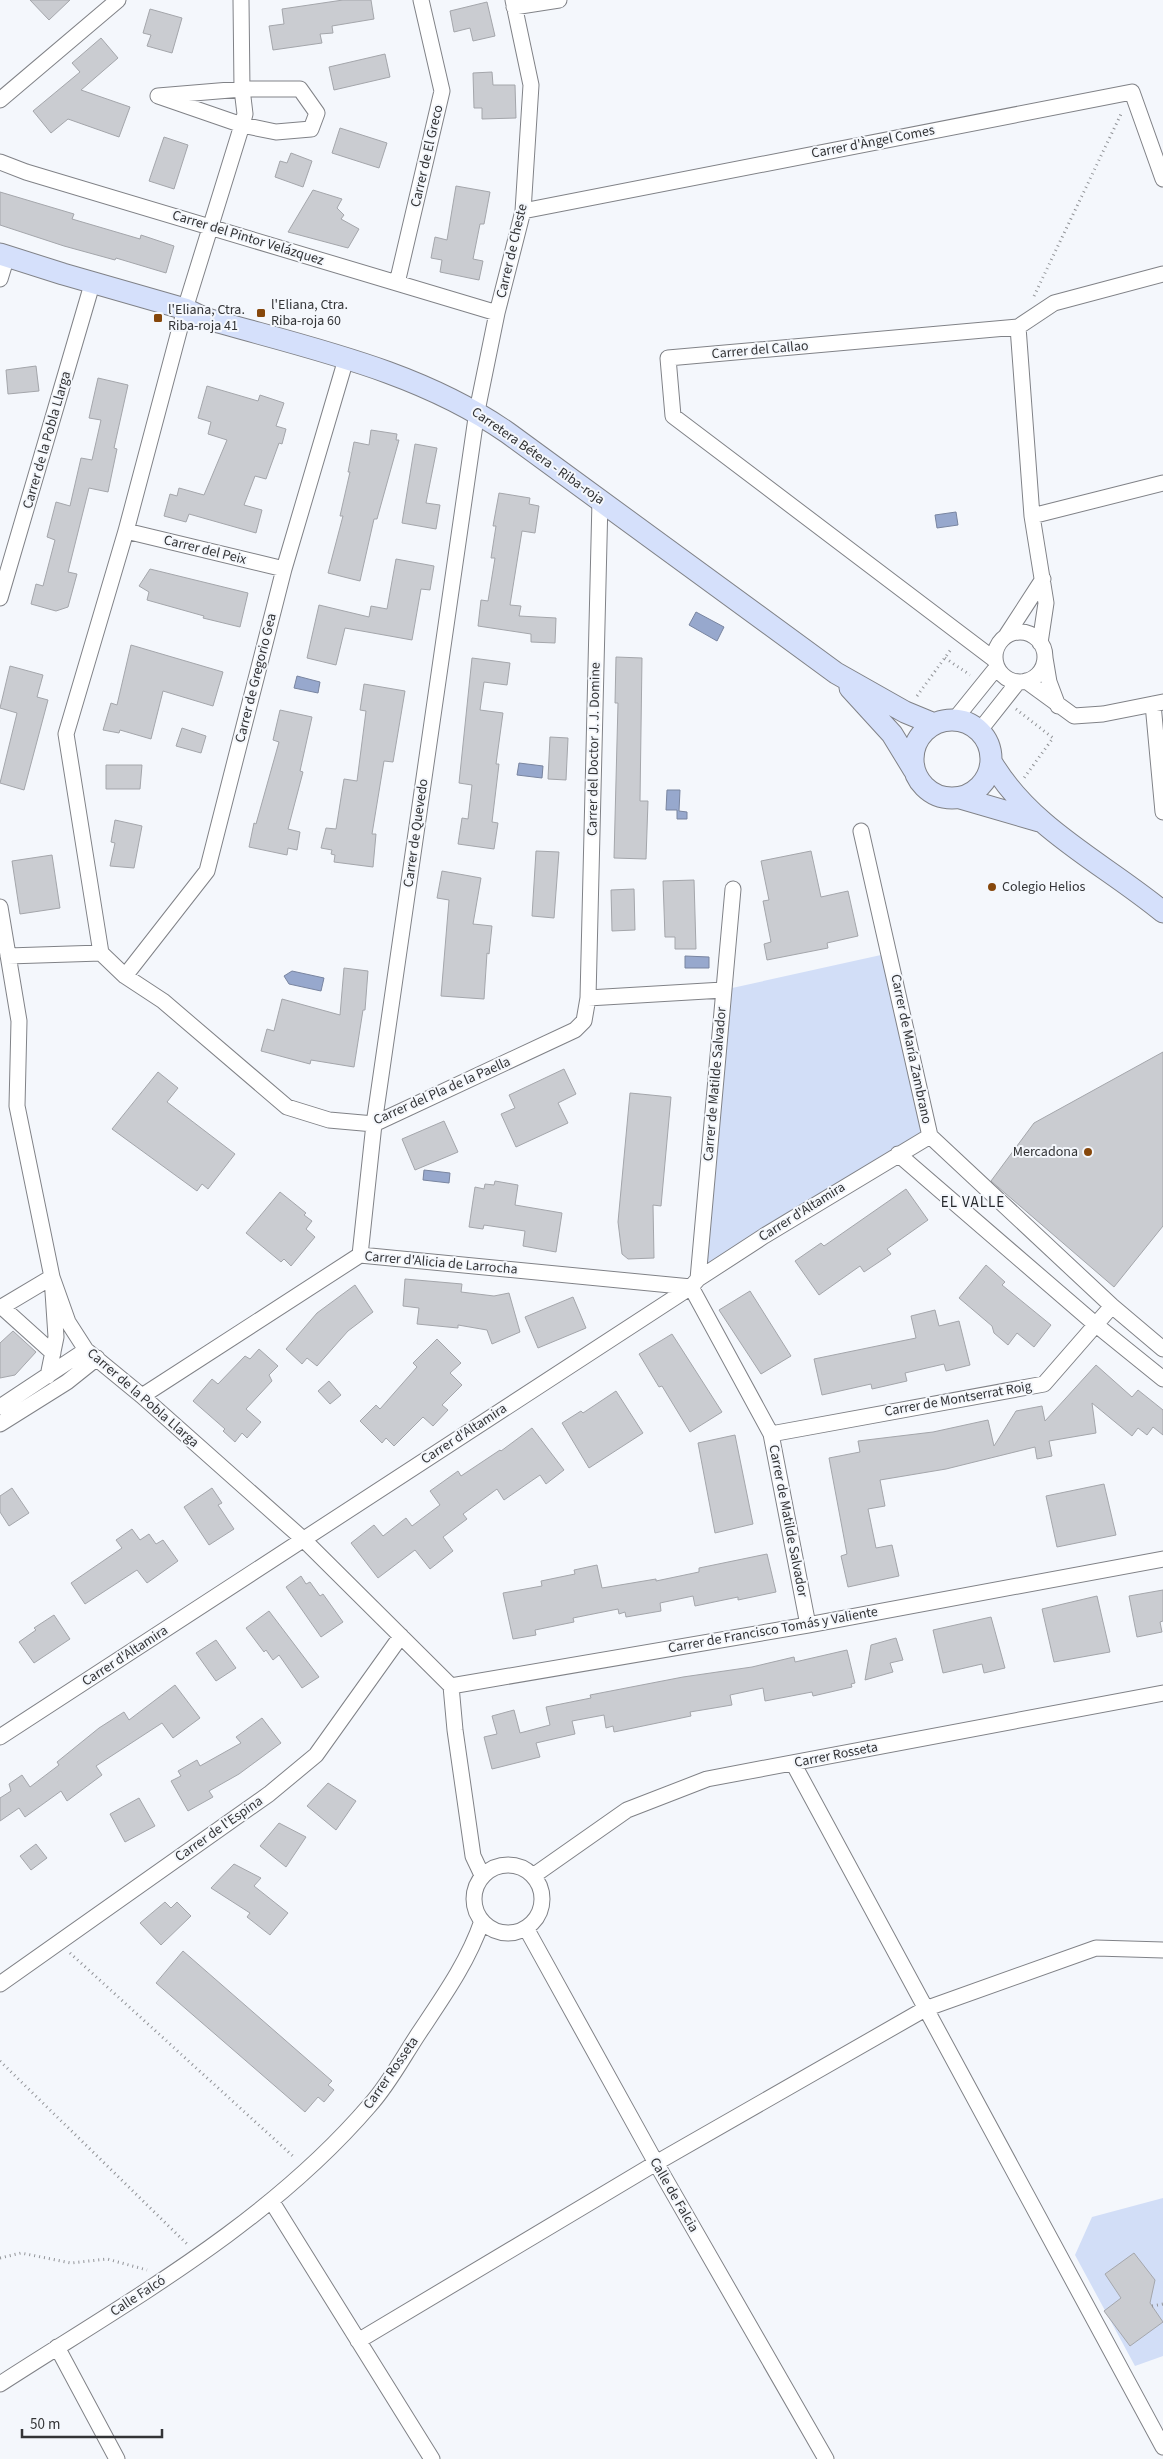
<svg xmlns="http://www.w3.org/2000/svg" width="1163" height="2459" font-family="'Source Sans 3',sans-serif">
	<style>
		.green { fill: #d2def7 }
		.water { fill: #97a8cd; stroke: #7985a0 }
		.building { fill: #caccd1; stroke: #a4a6ab }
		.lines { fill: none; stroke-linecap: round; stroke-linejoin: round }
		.minor-casing { stroke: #808287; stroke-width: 17 }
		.secondary-casing { stroke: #808287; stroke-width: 23 }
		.path { stroke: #919397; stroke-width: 3; stroke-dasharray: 1 4; stroke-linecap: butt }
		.minor { stroke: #fff; stroke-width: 15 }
		.secondary { stroke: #d5e0fb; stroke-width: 21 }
		.poi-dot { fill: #86470b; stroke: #f4f7fc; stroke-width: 2 }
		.labels { text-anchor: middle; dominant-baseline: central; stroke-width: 4; stroke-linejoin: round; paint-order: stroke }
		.street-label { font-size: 14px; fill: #333436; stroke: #f4f7fc }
		.poi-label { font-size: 14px; fill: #333436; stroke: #f4f7fc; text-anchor: start }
		.neighbourhood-label { font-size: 15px; letter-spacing: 1px; fill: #27292d; stroke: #f4f7fc }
	</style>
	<rect width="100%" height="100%" fill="#f4f7fc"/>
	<path class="green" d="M890 953 930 1136 698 1279 723 990Z
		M1163 2198V2356L1135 2366 1075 2255 1092 2217Z"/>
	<path class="water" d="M956 512 958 525 937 528 935 515Z
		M696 612 724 627 717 641 689 625Z
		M297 676 320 682 318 693 294 688Z
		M519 763 543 766 542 778 517 775Z
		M667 790H680L679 811 687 812V819H677V810H666Z
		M685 956 709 957V968H685Z
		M292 971 324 978 321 991 289 984 284 976Z
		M424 1170 450 1173 449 1183 423 1180Z"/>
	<path class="building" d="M30 0H70L49 20Z
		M343 0H371L374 19 332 26 333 33 320 34 322 43 273 50 269 26 284 24 282 9Z
		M487 2 495 36 473 41 470 28 454 32 450 11Z
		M150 9 182 18 172 53 147 46 151 35 143 33Z
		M101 38 118 58 81 90 130 107 119 137 68 119 51 133 33 111 80 72 72 63Z
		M385 54 390 77 334 90 329 67Z
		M492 72 493 85H515L516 118 482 119V108H474L473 73Z
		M340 128 387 143 379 168 332 153Z
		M164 137 188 145 174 189 149 181Z
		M291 153 312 161 303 187 275 177 280 161 287 163Z
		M456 186 490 192 484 224H480L473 259 483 261 479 280 440 272 442 260 431 258 435 237 447 240Z
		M313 190 342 199 337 208 344 215 341 219 359 229 348 248 288 232Z
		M0 192 74 214 72 219 140 239 141 235 174 246 166 273 116 258 115 260 64 246 0 225Z
		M36 366 39 391 8 394 6 370Z
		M98 378 128 385 114 448 117 449 108 492 89 488 68 572 77 574 68 607 56 611 31 604 36 584 43 586 55 540 47 537 56 502 70 506 81 458 92 460 101 420 89 418Z
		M207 386 258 401 260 395 284 403 276 426 286 429 282 444 279 443 266 479 255 476 244 505 262 510 256 533 189 514 186 522 164 516 170 494 177 496 179 488 204 495 227 440 208 434 211 422 198 418Z
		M371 430 397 434 396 440H399L377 519H374L360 581 328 573 343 516H340L350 472H348L354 442 369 445Z
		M415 444 437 448 426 503 440 505 436 529 402 523Z
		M499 493 530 498 529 504 539 506 535 533 522 531 510 605 521 606 519 616 556 618 555 643 531 642V634L478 626 481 600 488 601 495 558H491L496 526H493Z
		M396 559 434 566 430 590 421 589 412 640 345 628 336 665 307 658 319 605 369 617 371 606 387 609Z
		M150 569 248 593 240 627 203 618 204 616 147 600 149 592 139 586Z
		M131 645 223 672 213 706 163 691 151 739 120 730 119 733 103 730 111 703 117 705Z
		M616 657 642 658 640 801H648L646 859 614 858 618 703H615Z
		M472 658 510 663 507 685 484 682 480 710 503 713 496 764H499L492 822 498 823 494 849 458 844 462 818 468 819 472 785 459 783Z
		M10 666 43 675 37 697 48 700 24 790 0 783 17 713 0 708Z
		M364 684 405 691 393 762 384 761 372 834H376L373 867 334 862 335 855 331 854 332 850 321 848 326 828 336 829 344 779 357 781 366 711 360 710Z
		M280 710 312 717 300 771 303 772 288 829 300 832 297 850 288 848 287 855 249 847 254 823 256 824 279 742 273 740Z
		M182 728 206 736 201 753 176 746Z
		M550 737 568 738 566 780 548 779Z
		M106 765H142L140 789H106Z
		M115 820 142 826 134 868 110 866 115 843 111 842Z
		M536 851 559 852 554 918 532 916Z
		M811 851 821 897 848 891 858 936 827 943 828 948 767 960 764 944 771 942 763 901 769 900 761 861Z
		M52 855 60 908 20 914 12 861Z
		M442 871 481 878 473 924 492 926 489 954 487 953 484 999 441 996 449 900 437 898Z
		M694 880 696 949H675V937H665L663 881Z
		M634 889 635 930 612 931 611 890Z
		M344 968 368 971 365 1010H363L354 1067 311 1060 310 1064 261 1051 267 1029 274 1031 282 999 340 1015Z
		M1163 1052V1226L1114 1287 991 1181 1034 1123Z
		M564 1069 576 1094 558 1103 568 1123 516 1147 501 1114 515 1108 509 1095Z
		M158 1072 178 1088 167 1102 235 1154 208 1189 202 1184 197 1191 112 1129Z
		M630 1093 671 1097 661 1206 653 1205 654 1258 628 1259 622 1254 618 1222Z
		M444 1121 458 1152 415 1170 402 1139Z
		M495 1181 518 1185 515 1205 562 1213 556 1252 523 1246 525 1231 484 1225 483 1229 469 1227 475 1187 484 1189 485 1184 494 1185Z
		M906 1189 928 1220 887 1249 891 1254 864 1272 860 1266 819 1295 795 1261 821 1243 824 1246Z
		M280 1192 306 1213 304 1215 312 1221 306 1229 315 1237 291 1266 284 1259 281 1262 246 1233Z
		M986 1265 1005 1282 1002 1285 1051 1325 1034 1347 1017 1333 1008 1345 994 1333 992 1326 959 1298Z
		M405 1279 462 1284 461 1292 494 1296 509 1293 520 1332 492 1344 487 1330 458 1325V1328L417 1324 419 1308 403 1306Z
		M355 1285 373 1312 348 1331 317 1366 307 1358 302 1364 286 1349 317 1313Z
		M750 1291 791 1356 761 1374 719 1310Z
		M573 1297 586 1328 538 1348 525 1317Z
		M935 1310 939 1326 959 1321 970 1365 946 1371 944 1364 905 1373 907 1381 872 1389 871 1384 822 1395 814 1359 916 1338 911 1316Z
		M13 1331 36 1352 15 1375 0 1378V1343Z
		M672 1334 722 1412 690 1432 662 1386 659 1387 639 1354Z
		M437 1339 461 1363 450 1373 462 1385 442 1405 448 1410 433 1426 423 1417 394 1446 386 1438 382 1443 360 1421 376 1405 380 1409 417 1367 413 1363Z
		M259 1349 278 1366 269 1375 272 1381 246 1409 261 1422 247 1438 242 1433 235 1442 223 1431 225 1429 193 1401 212 1379 218 1384 245 1356 250 1359Z
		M1096 1365 1132 1397 1138 1390 1163 1410V1435L1153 1427 1147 1435 1138 1428 1132 1436 1092 1403 1096 1433 1049 1441 1052 1456 1037 1459 1035 1447 946 1469 880 1480 885 1506 868 1509 876 1548 892 1545 899 1576 848 1587 841 1556 847 1554 829 1458 860 1452 858 1441 933 1432 988 1420 994 1446 1016 1411 1042 1406 1045 1421Z
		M329 1381 341 1395 330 1404 318 1391Z
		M616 1391 643 1433 589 1468 562 1423 581 1411 583 1413Z
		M532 1428 564 1470 546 1484 540 1475 504 1500 497 1489 463 1514 467 1519 443 1537 453 1551 430 1569 415 1550 378 1578 351 1543 374 1525 383 1536 406 1518 412 1526 440 1505 430 1491 458 1471 461 1476 500 1450 501 1451Z
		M735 1435 753 1524 715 1533 698 1443Z
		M1104 1484 1116 1535 1057 1547 1046 1496Z
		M12 1488 29 1513 9 1526 0 1512V1496Z
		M212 1488 222 1503 218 1505 234 1529 209 1545 184 1507Z
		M132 1529 140 1540 149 1534 156 1544 163 1540 178 1561 147 1583 137 1570 85 1604 71 1583 122 1548 116 1540Z
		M767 1554 776 1592 738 1600V1597L695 1606 693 1596 660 1603 661 1611 626 1617 625 1612 619 1614 618 1609 573 1618 574 1622 535 1630 536 1635 513 1639 503 1593 542 1586 541 1581 575 1574 574 1570 597 1565 602 1588 656 1579V1581L699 1572V1568Z
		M301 1576 306 1584 310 1582 320 1596 323 1594 343 1622 321 1637 286 1587Z
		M1163 1590V1621L1160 1622 1162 1632 1137 1637 1129 1596Z
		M1097 1596 1110 1652 1054 1662 1042 1609Z
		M269 1611 319 1677 302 1688 279 1655 273 1660 266 1650 264 1652 246 1628Z
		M54 1615 70 1639 34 1663 19 1642 36 1630 34 1628Z
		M991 1617 1005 1668 984 1673 982 1664 943 1673 933 1630Z
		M896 1638 903 1660 890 1663 893 1672 865 1680 871 1645Z
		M216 1640 236 1668 216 1681 196 1653Z
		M847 1650 855 1683 851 1684 852 1687 813 1696 812 1692 765 1701 763 1688 730 1695 732 1705 690 1712 691 1716 614 1732 613 1726 606 1728 604 1715 572 1721 575 1734 536 1743 540 1757 492 1769 484 1737 497 1734 492 1716 514 1710 520 1733 550 1725 546 1707 591 1698 590 1695 683 1677 752 1667 794 1657 795 1662Z
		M175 1685 200 1718 173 1738 162 1723 96 1766 102 1775 67 1801 61 1791 25 1817 19 1808 0 1821V1798L11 1791 9 1784 22 1775 30 1787 59 1765 57 1762 99 1728 124 1712 129 1720Z
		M262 1718 281 1743 239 1774 209 1791 213 1797 188 1811 171 1781 181 1776 178 1771 197 1760 200 1766 241 1743 236 1737Z
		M328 1783 356 1801 336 1830 307 1806Z
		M139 1798 155 1826 125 1842 110 1814Z
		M279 1823 306 1837 286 1867 260 1846Z
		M36 1844 47 1858 31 1870 20 1856Z
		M234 1864 261 1878 254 1886 288 1913 270 1935 247 1917 250 1913 211 1888Z
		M165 1902 171 1908 177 1902 191 1916 161 1945 140 1923Z
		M183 1951 332 2081 328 2085 334 2090 324 2102 318 2097 305 2112 156 1983Z
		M1134 2253 1155 2280 1150 2303 1163 2322 1130 2346 1104 2311 1121 2298 1105 2274Z"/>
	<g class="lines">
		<defs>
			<path id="minor" d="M514 7 559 0
				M242 89H300L317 113 311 129 276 132 242 125 158 96Z
				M0 100 118 0
				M0 162 26 172 497 313
				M523 211 1132 92 1163 179
				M0 279 7 256
				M397 283 442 91 421 0
				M1018 327 1054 303 1163 274
				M1032 516 1163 483
				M126 531 284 569
				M0 598 93 281
				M995 657a25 25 0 1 1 50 0a25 25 0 1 1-50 0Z
				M1006 636 1043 579
				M1045 658 1049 682 1058 706
				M995 660 673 416 668 358 1018 327 1032 516 1046 603 1040 643
				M1026 681 1074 716 1103 714 1163 702
				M1153 704 1163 812
				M955 719 997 667
				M980 730 1018 682
				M861 831 930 1136 1112 1306 1163 1349
				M0 907 19 1021 17 1106 52 1277 68 1322 86 1350 142 1396 303 1539 451 1686
				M101 953 66 734 126 531 185 309 242 125 245 114 242 89 241 0
				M8 956 101 953 125 976 163 1001 287 1107 329 1120 374 1124 575 1030 584 1021 588 998 600 500
				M125 976 207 871 284 569 346 359
				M588 998 723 990
				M898 1154 1095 1324 1163 1379
				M360 1255 374 1124 477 411 497 313 523 211 531 85 513 0
				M698 1279 733 889
				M691 1287 771 1434 808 1625
				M2 1307 53 1353
				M0 1308 52 1277 56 1337 48 1376
				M142 1396 360 1255 691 1287
				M0 1407 86 1350
				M0 1424 67 1382 97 1358
				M771 1434 1044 1384 1112 1306
				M451 1686 808 1625 1163 1559
				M451 1686 455 1730 473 1856 482 1875
				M0 1737 691 1287 698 1279 764 1236 930 1136
				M793 1763 1163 2447
				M474 1899a34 34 0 1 1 68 0a34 34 0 1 1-68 0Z
				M533 1876 627 1810 707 1779 1163 1693
				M526 1928 656 2163 826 2459
				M0 1984 269 1794 316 1755 401 1636
				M272 2202 432 2459
				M358 2341 656 2163 925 2009 1096 1948 1163 1950
				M57 2347 117 2459
				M0 2384C130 2300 268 2224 370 2105 389 2084 403 2057 419 2033 443 1997 468 1962 482 1921"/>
			<path id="secondary" d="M0 254 63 274 185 309 204 318C308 348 418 370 508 433L836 673 905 712 934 724
				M850 688 892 734 914 770
				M913 759a39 39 0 1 1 78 0a39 39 0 1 1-78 0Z
				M992 763C1031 829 1105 864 1163 912
				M960 798 1039 821"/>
		</defs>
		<use href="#minor" class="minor-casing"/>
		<use href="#secondary" class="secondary-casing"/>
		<path class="path" d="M1034 296 1122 112
			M945 658 970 675
			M917 696 952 648
			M1016 709 1053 738 1024 778
			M70 1953 295 2158
			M0 2061 187 2244
			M0 2258 21 2253 71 2263 107 2259 147 2270
			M1152 2306 1163 2304"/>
		<use href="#minor" class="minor"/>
		<use href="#secondary" class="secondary"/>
	</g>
	<g class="poi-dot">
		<rect x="256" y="308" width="10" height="10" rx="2.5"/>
		<rect x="153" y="313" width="10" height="10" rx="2.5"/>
		<circle cx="992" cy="887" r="5"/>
		<circle cx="1088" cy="1152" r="5"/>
	</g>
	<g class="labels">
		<g class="street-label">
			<text transform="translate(873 142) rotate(-11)">Carrer d'Àngel Comes</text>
			<text transform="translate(427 156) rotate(-77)">Carrer de El Greco</text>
			<text transform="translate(248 238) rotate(17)">Carrer del Pintor Velázquez</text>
			<text transform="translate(512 251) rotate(-77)">Carrer de Cheste</text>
			<text transform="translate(760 350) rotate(-5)">Carrer del Callao</text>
			<text transform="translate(47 440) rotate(-74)">Carrer de la Pobla Llarga</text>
			<text transform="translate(538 456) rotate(35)">Carretera Bétera - Riba-roja</text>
			<text transform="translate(205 550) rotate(14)">Carrer del Peix</text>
			<text transform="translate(256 678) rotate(-76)">Carrer de Gregorio Gea</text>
			<text transform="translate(594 749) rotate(-89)">Carrer del Doctor J. J. Domine</text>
			<text transform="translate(416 833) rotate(-82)">Carrer de Quevedo</text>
			<text transform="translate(911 1049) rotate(78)">Carrer de María Zambrano</text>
			<text transform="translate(715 1084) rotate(-85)">Carrer de Matilde Salvador</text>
			<text transform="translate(442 1091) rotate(-24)">Carrer del Pla de la Paella</text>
			<text transform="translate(802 1212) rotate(-32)">Carrer d'Altamira</text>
			<text transform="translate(441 1263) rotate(5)">Carrer d'Alicia de Larrocha</text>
			<text transform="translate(143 1398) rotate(41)">Carrer de la Pobla Llarga</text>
			<text transform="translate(958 1399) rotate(-10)">Carrer de Montserrat Roig</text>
			<text transform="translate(464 1434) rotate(-33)">Carrer d'Altamira</text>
			<text transform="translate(788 1521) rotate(79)">Carrer de Matilde Salvador</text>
			<text transform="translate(773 1630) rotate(-10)">Carrer de Francisco Tomás y Valiente</text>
			<text transform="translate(125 1656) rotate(-33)">Carrer d'Altamira</text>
			<text transform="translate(836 1755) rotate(-11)">Carrer Rosseta</text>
			<text transform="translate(219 1829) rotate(-35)">Carrer de l'Espina</text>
			<text transform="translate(391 2073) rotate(-55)">Carrer Rosseta</text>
			<text transform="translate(674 2195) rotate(60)">Calle de Falcia</text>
			<text transform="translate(138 2296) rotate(-33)">Calle Falcó</text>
		</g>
		<g class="poi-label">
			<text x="271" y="305">l'Eliana, Ctra.<tspan x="271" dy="16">Riba-roja 60</tspan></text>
			<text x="168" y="310">l'Eliana, Ctra.<tspan x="168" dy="16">Riba-roja 41</tspan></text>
			<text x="1002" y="887">Colegio Helios</text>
			<text x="1078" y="1152" text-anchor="end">Mercadona</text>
		</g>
		<g class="neighbourhood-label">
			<text x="973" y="1202">EL VALLE</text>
		</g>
	</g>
	<path d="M22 2429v8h140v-8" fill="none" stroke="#333436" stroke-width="2.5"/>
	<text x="30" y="2429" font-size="15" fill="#333436" stroke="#f4f7fc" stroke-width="4" paint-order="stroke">50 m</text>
</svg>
